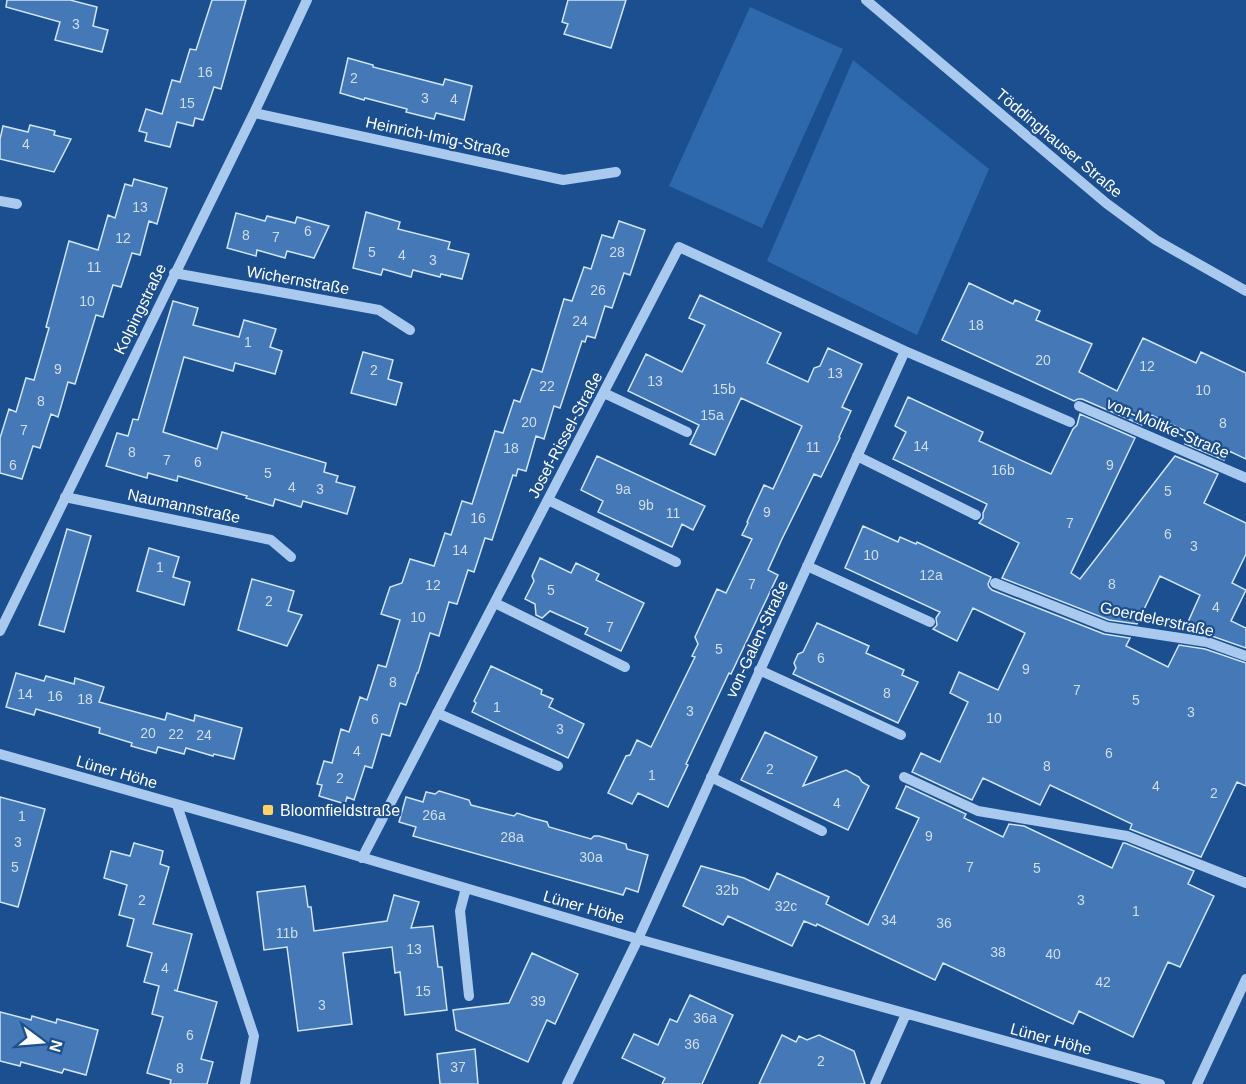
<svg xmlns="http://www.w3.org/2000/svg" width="1246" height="1084" font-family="Helvetica,sans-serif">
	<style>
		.green { fill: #2e69ad }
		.building { fill: #4478b7; stroke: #cfe3fa; stroke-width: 1.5 }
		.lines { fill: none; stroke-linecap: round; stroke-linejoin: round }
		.minor { stroke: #a9c9ee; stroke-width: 10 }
		.poi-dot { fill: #ffd166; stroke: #1b4f8f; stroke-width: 2 }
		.labels { text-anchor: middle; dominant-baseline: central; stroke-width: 4.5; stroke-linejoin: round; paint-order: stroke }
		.number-label { font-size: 14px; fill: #d0dded }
		.street-label { font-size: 16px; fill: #fff; stroke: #1b4f8f }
		.poi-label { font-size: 16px; fill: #fff; stroke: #1b4f8f; text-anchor: start }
	</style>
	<rect width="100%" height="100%" fill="#1b4f8f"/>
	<path class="green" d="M750 7 843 49 762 228 669 186Z
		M853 60 989 169 917 335 767 261Z"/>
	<path class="building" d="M7 0H70L97 7 93 26 108 30 102 52 55 40 60 22 6 7Z
		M212 0H246L221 89 214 87 203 120 195 118 193 126 177 122 170 147 145 141 147 133 139 131 146 109 162 114 172 80 180 82 190 49 196 50Z
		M568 0H626L611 48 564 34 568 24 562 22Z
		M348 58 373 65V67L443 85 445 79 472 86 464 120 436 113 434 119 406 112 407 109 365 98 364 100 340 93Z
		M30 125 55 131 54 135 71 139 54 172 0 159V139L3 126 28 132Z
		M134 179 167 188 157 224 149 221 140 255 132 253 121 287 113 285 103 317 96 315 75 384 68 382 58 417 51 414 40 448 33 446 22 479 0 473V438L9 409 16 412 26 378 34 380 49 328 46 327 69 241 98 250 108 215 115 218 125 184 132 186Z
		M366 212 400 222 398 229 450 242 448 249 469 254 462 279 441 274 440 277 413 270 411 277 383 269 381 275 353 268Z
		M236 213 265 221 267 216 295 223 297 217 329 226 314 258 287 251 285 258 257 250 256 256 227 248Z
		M619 221 645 230 630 275 624 273 612 308 605 306 595 338 587 336 585 342 582 341 560 408 554 406 544 439 536 436 526 471 518 469 516 476 513 475 492 540 485 538 474 572 468 570 457 604 449 602 439 636 430 633 418 673H417L406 705 400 703 390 736 382 734 372 768 365 766 354 800 347 797 345 804 319 796 322 785 317 784 324 761 332 763 341 729 349 732 360 697 367 700 378 665 386 667 400 620 381 614 390 587 402 583 410 559 434 566 445 533 451 535 462 501 472 504 495 431 503 433 514 400 520 402 532 369 542 372 564 299 572 301 584 267 591 269 602 235 613 238Z
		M969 283 1013 304 1015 300 1040 311 1036 320 1092 344 1079 372 1117 391 1143 338 1196 363 1201 352 1246 373V459L1229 451 1224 460 1185 444 1192 434 1147 413 1142 425 1082 399H1078L1074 401 942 340Z
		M700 295 781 333 767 363 808 382 814 368 820 366 828 348 862 364 842 407 851 411 839 437 840 438 821 477 814 474 782 539 768 570 778 575 731 674 729 673 686 764 688 765 668 807 638 793 632 804 608 793 626 756 630 755 637 740 651 747 695 657 692 656 698 644 695 637 717 589 726 593 752 539 742 535 748 523 747 522 764 485 773 489 802 426 741 398 715 455 690 444 699 425 628 391 646 354 682 372 705 325 689 318Z
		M173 301 198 308 193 325 239 337 244 320 276 329 270 347 282 351 275 374 235 363 233 371 184 357 163 432 217 449 222 432 326 463 324 472 338 476 336 482 355 487 347 514 303 501 301 507 275 499 273 506 246 498 247 496 178 476 177 481 148 473 147 478 106 466 117 433 128 436 133 419 138 420Z
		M363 352 393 360 388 379 402 383 396 405 351 393Z
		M908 397 983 432 979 441 1051 474 1073 429 1077 425 1080 414 1135 438 1071 573 1080 579 1175 456 1218 474 1204 503 1246 523V554L1232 583 1246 590 1231 621 1246 628V648L1209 635 1186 631 1190 623 1188 622 1200 595 1160 576 1137 624 1109 620 1002 578 1019 543 979 523 983 518V513L987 504 893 459 906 432 895 426Z
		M597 456 705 506 693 530 682 524 672 547 598 512 603 501 581 490Z
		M863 526 898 542 900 537 916 544 917 542 991 577 988 584 989 587 992 590 1104 634 1130 638 1126 646 1168 667 1179 645 1205 649 1246 663V786L1237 782 1201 857 1130 829 1132 824 1050 785 1040 805 983 778 972 800 912 772 921 753 940 762 968 702 950 693 959 672 998 690 1025 633 973 608 957 641 933 629 937 625 936 618 940 612 845 568Z
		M67 529 91 536 64 632 39 625Z
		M149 548 179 557 173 577 190 582 184 605 137 591Z
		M540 558 571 573 576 563 599 574 596 580 644 603 621 651 585 634 588 628 550 611 542 618 536 615 535 604 525 599 534 581 532 576Z
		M252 579 294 591 288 611 302 615 287 646 238 630Z
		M817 623 869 646 866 653 904 670 902 675 918 682 898 723 793 674 796 668 794 663 798 654 803 652Z
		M491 666 542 690 541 694 553 699 549 707 584 724 568 758 472 712 476 703 474 701Z
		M16 673 44 681 46 676 74 684 75 678 104 687 99 702 165 720 167 713 194 721 195 715 242 728 234 759 214 754 213 756 186 748 184 754 158 747 156 753 131 746 132 743 99 733 100 728 36 709 34 715 6 707Z
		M765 732 817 757 803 786 846 770 859 777 862 782 869 786 848 830 741 780Z
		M906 786 966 814 964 818 1003 837 1009 824 1024 826 1112 868 1123 843H1125L1194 871 1188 884 1214 896 1180 967 1168 962 1133 1037 1079 1011 1073 1024 943 963 935 980 817 924 816 926 804 921 792 946 728 916 723 925 683 906 701 866 744 878 769 890 777 873 829 897 826 904 868 925 919 818 896 808Z
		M439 791 469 800 471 805 514 816 517 813 532 818 547 822 549 827 591 839 594 836H599L626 844 627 849 648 855 638 892 626 888 623 895 413 836 416 827 399 822 406 797 423 802 426 792 435 794Z
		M0 797 45 809 18 907 0 902Z
		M134 843 163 851 160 864 169 867 153 924 192 934 177 991 174 990 217 1002 201 1059 213 1062 207 1084H170L171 1080 147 1073 163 1017 152 1014 159 986 144 982 152 953 127 946 134 919 119 915 127 885 104 878 111 851 130 856Z
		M305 886 308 907H311L314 931 387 921 394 895 419 902 411 928 433 926 438 967H442L447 1010 405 1015 400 972 395 973 392 947 343 953 352 1024 298 1031 287 947 264 950 257 892Z
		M532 953 578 974 555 1024 547 1020 528 1062 456 1030 453 1010 509 1003Z
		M690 995 733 1015 702 1084H662L665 1078 622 1058 634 1034 658 1045 670 1019 677 1022Z
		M0 1012 31 1020 32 1016 56 1023 57 1019 98 1030 86 1075 64 1069 62 1073 21 1062 20 1066 0 1061Z
		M782 1035 796 1042 799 1036 807 1040 819 1035 854 1051 865 1084H759Z
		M475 1049 478 1084H440L437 1054Z"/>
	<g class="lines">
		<path class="minor" d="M866 0 1106 203 1156 240 1246 291
			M254 113 563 180 616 172
			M0 201 17 204
			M174 273 379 310 410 330
			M604 393 687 432
			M1079 406 1246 478
			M857 456 976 515
			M65 497 271 540 291 557
			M548 500 676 562
			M807 566 930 622
			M995 583 1107 627 1207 642 1246 656
			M495 603 625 667
			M0 631 254 113 307 0
			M759 670 901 735
			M437 713 558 766
			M0 754 310 842 638 939 1160 1084
			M711 777 822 831
			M904 777 978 811 1127 836 1246 883
			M177 805 254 1036 245 1084
			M362 858 679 247 905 351 1070 422
			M466 888 460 911 469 996
			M567 1084 638 939 905 351
			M875 1084 906 1014
			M1197 1084 1246 979"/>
	</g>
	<rect class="poi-dot" x="262" y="804" width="12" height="12" rx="3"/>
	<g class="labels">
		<g class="number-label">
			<text x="76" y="24">3</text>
			<text x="205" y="72">16</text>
			<text x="354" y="78">2</text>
			<text x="425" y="98">3</text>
			<text x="454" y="99">4</text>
			<text x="187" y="103">15</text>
			<text x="26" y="144">4</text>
			<text x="140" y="207">13</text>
			<text x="308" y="231">6</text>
			<text x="246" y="235">8</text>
			<text x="276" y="237">7</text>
			<text x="123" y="238">12</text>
			<text x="372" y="252">5</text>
			<text x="617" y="252">28</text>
			<text x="402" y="255">4</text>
			<text x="433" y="260">3</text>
			<text x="94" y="267">11</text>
			<text x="598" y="290">26</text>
			<text x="87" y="301">10</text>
			<text x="580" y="321">24</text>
			<text x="976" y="325">18</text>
			<text x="248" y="342">1</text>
			<text x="1043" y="360">20</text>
			<text x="1147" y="366">12</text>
			<text x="58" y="369">9</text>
			<text x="374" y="370">2</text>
			<text x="835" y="373">13</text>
			<text x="655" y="381">13</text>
			<text x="547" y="386">22</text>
			<text x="724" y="389">15b</text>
			<text x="1203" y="390">10</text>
			<text x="41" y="401">8</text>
			<text x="712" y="415">15a</text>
			<text x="529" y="422">20</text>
			<text x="1223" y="423">8</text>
			<text x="24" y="430">7</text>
			<text x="921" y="446">14</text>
			<text x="813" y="447">11</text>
			<text x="511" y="448">18</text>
			<text x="132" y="452">8</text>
			<text x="167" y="460">7</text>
			<text x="198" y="462">6</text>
			<text x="13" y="465">6</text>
			<text x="1110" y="465">9</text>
			<text x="1003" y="470">16b</text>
			<text x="268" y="473">5</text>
			<text x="292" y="487">4</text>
			<text x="320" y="489">3</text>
			<text x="623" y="489">9a</text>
			<text x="1168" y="491">5</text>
			<text x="646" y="505">9b</text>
			<text x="767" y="512">9</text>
			<text x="673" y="513">11</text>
			<text x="478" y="518">16</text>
			<text x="1070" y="523">7</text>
			<text x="1168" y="534">6</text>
			<text x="1194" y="546">3</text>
			<text x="460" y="550">14</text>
			<text x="871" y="555">10</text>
			<text x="160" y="567">1</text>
			<text x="931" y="575">12a</text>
			<text x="752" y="584">7</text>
			<text x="1112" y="584">8</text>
			<text x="433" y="585">12</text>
			<text x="551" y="590">5</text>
			<text x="269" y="601">2</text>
			<text x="1216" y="607">4</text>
			<text x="418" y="617">10</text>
			<text x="610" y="627">7</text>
			<text x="719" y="649">5</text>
			<text x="821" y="658">6</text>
			<text x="1026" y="669">9</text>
			<text x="393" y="682">8</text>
			<text x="1077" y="690">7</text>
			<text x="887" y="693">8</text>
			<text x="25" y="694">14</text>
			<text x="55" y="696">16</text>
			<text x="85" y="699">18</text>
			<text x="1136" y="700">5</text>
			<text x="497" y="707">1</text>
			<text x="690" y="711">3</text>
			<text x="1191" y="712">3</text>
			<text x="994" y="718">10</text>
			<text x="375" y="719">6</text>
			<text x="560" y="729">3</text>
			<text x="148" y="733">20</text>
			<text x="176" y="734">22</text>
			<text x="204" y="735">24</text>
			<text x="357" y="751">4</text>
			<text x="1109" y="753">6</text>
			<text x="1047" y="766">8</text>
			<text x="770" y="769">2</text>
			<text x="652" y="775">1</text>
			<text x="340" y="778">2</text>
			<text x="1156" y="786">4</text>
			<text x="1214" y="793">2</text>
			<text x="837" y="803">4</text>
			<text x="434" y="815">26a</text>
			<text x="22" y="816">1</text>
			<text x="929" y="836">9</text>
			<text x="512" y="837">28a</text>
			<text x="18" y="842">3</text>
			<text x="591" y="857">30a</text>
			<text x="15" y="867">5</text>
			<text x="970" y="867">7</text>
			<text x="1037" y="868">5</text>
			<text x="727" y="890">32b</text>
			<text x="142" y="900">2</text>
			<text x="1081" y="900">3</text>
			<text x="786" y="906">32c</text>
			<text x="1136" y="911">1</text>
			<text x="889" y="920">34</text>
			<text x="944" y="923">36</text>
			<text x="287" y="933">11b</text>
			<text x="414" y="949">13</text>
			<text x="998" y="952">38</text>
			<text x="1053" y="954">40</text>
			<text x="165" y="968">4</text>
			<text x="1103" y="982">42</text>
			<text x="423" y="991">15</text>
			<text x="538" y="1001">39</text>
			<text x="322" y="1005">3</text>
			<text x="705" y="1018">36a</text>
			<text x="190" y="1035">6</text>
			<text x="692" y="1044">36</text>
			<text x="821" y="1061">2</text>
			<text x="458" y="1067">37</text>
			<text x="180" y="1068">8</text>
		</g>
		<g class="street-label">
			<text transform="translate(438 137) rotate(12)">Heinrich-Imig-Straße</text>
			<text transform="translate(1059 143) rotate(40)">Töddinghauser Straße</text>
			<text transform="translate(298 280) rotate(10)">Wichernstraße</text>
			<text transform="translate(140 309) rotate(-64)">Kolpingstraße</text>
			<text transform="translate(1168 428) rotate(23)">von-Moltke-Straße</text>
			<text transform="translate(565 435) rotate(-62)">Josef-Rissel-Straße</text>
			<text transform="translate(184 506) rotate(12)">Naumannstraße</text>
			<text transform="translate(1157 619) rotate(12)">Goerdelerstraße</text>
			<text transform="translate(757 639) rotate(-65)">von-Galen-Straße</text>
			<text transform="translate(117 772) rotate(16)">Lüner Höhe</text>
			<text transform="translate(584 907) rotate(16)">Lüner Höhe</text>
			<text transform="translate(1051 1039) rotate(15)">Lüner Höhe</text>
		</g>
		<g class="poi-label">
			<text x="280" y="810">Bloomfieldstraße</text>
		</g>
	</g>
	<g transform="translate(42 1042) rotate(106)" stroke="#1b4f8f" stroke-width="4.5" paint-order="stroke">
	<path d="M0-4.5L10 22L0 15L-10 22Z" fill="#ffffff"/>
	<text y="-9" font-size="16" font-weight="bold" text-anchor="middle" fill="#ffffff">N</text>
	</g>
</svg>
